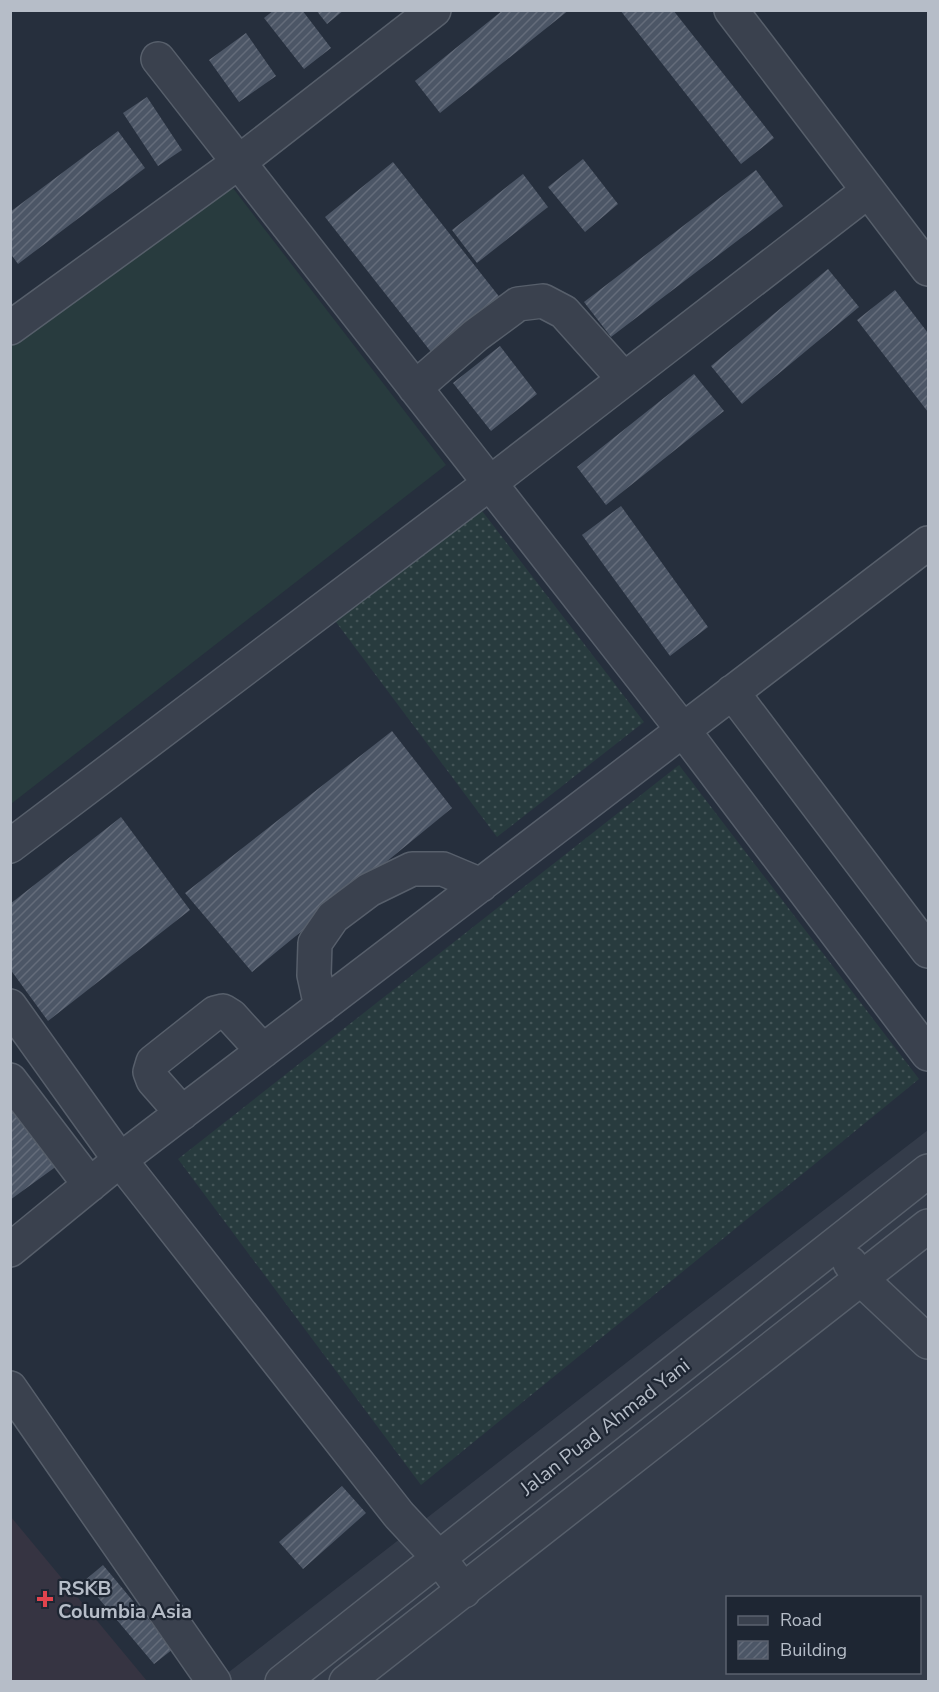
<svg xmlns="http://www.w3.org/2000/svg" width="939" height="1692" font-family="'Nunito Sans',sans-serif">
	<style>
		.medical { fill: #363442 }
		.airport { fill: #343c4a; fill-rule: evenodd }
		.grass { fill: url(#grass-dots) }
		.garden { fill: #283b3e }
		.building { fill: url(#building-hatch) }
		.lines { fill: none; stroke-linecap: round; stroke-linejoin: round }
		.minor-casing { stroke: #575f6b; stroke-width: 36 }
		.minor { stroke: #3a414e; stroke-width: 33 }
		.health-dot { fill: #e0444e; stroke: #1e2633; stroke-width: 2 }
		.labels { text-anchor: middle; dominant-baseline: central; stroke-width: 4.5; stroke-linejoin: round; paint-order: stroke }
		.street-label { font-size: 20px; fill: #b6bdc8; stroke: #1e2633 }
		.poi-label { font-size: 20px; font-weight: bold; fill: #b6bdc8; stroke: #1e2633; text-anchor: start }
	</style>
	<defs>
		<pattern id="grass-dots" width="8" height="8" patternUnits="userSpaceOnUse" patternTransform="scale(1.5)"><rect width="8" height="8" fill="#283b3e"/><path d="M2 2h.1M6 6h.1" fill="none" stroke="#455558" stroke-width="1.8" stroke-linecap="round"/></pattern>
		<pattern id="building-hatch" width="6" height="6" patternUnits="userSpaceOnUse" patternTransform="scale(1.5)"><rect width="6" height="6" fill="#4c5666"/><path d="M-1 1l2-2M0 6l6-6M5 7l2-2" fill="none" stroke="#646c7a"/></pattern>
	</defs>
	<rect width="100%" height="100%" fill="#262f3d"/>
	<path class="medical" d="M10 1517H11L147 1681H11Z"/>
	<path class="airport" d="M928 1130V1681L216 1682 689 1314ZM728 1598H920V1672H728Z"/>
	<path class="grass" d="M476 503 644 722 497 837 330 614Z
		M679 765 919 1079 421 1485 178 1159Z"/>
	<path class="garden" d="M226 179 446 465 11 804V347Z"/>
	<path class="building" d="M274 10H302L331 48 304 69 264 18Z
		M316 10H344L327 24Z
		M503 10H569L440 113 415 81Z
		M620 10H673L774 138 741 164Z
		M246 33 276 76 239 102 209 60Z
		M147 97 182 150 158 166 123 113Z
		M118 131 145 168 18 264 10 253V212Z
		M583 159 618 204 585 232 548 187Z
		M393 162 505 304 435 357 325 217Z
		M756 170 783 206 611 337 584 302Z
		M523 174 548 207 477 263 452 230Z
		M828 269 859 307 742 404 711 366Z
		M895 290 928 333V412L857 320Z
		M500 346 537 394 491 431 453 383Z
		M694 374 724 411 606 505 577 467Z
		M621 506 708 627 670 656 582 535Z
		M392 731 452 808 252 972 185 893Z
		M121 817 190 910 48 1021 10 969V904Z
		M10 1094 61 1163 10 1200Z
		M342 1486 366 1513 303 1569 279 1542Z
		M103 1565 173 1649 154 1664 84 1581Z"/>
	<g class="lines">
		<defs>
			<path id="minor" d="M731 10 928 269
				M158 59 683 730 928 1054
				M10 328 239 162 434 10
				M415 388 476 335 518 304 543 301 564 312 624 379
				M732 692 928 951
				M10 846 490 483 868 191
				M10 1006 120 1160 399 1515 439 1558 464 1591
				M321 1007 314 975 315 943 333 917 369 890 412 869H443L481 885
				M10 1080 90 1185
				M182 1113 153 1080 150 1072 153 1062 215 1013 223 1011 231 1016 263 1051
				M10 1250 120 1160 928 543
				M850 1263 861 1279 928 1342
				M10 1388 214 1682
				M282 1682 928 1171
				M346 1682 928 1226"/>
		</defs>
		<use href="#minor" class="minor-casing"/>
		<use href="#minor" class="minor"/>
	</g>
	<path class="health-dot" d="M42 1590h6v6h6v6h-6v6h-6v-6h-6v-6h6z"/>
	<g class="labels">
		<g class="street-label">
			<text transform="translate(605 1427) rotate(-38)">Jalan Puad Ahmad Yani</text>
		</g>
		<g class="poi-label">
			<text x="58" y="1588">RSKB<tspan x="58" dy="23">Columbia Asia</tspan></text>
		</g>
	</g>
	<rect width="939" height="1692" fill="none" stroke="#b6bdc8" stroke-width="24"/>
	<rect x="726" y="1596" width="195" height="78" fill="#1e2633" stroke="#5b626f" stroke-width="1.5"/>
	<rect x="738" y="1616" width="30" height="9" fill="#3a414e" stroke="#5b626f" stroke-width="1.5"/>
	<text x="780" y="1626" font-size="18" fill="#b6bdc8">Road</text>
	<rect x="738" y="1641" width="30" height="18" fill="url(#building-hatch)" stroke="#5b626f" stroke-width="1.5"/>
	<text x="780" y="1656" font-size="18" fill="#b6bdc8">Building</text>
</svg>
